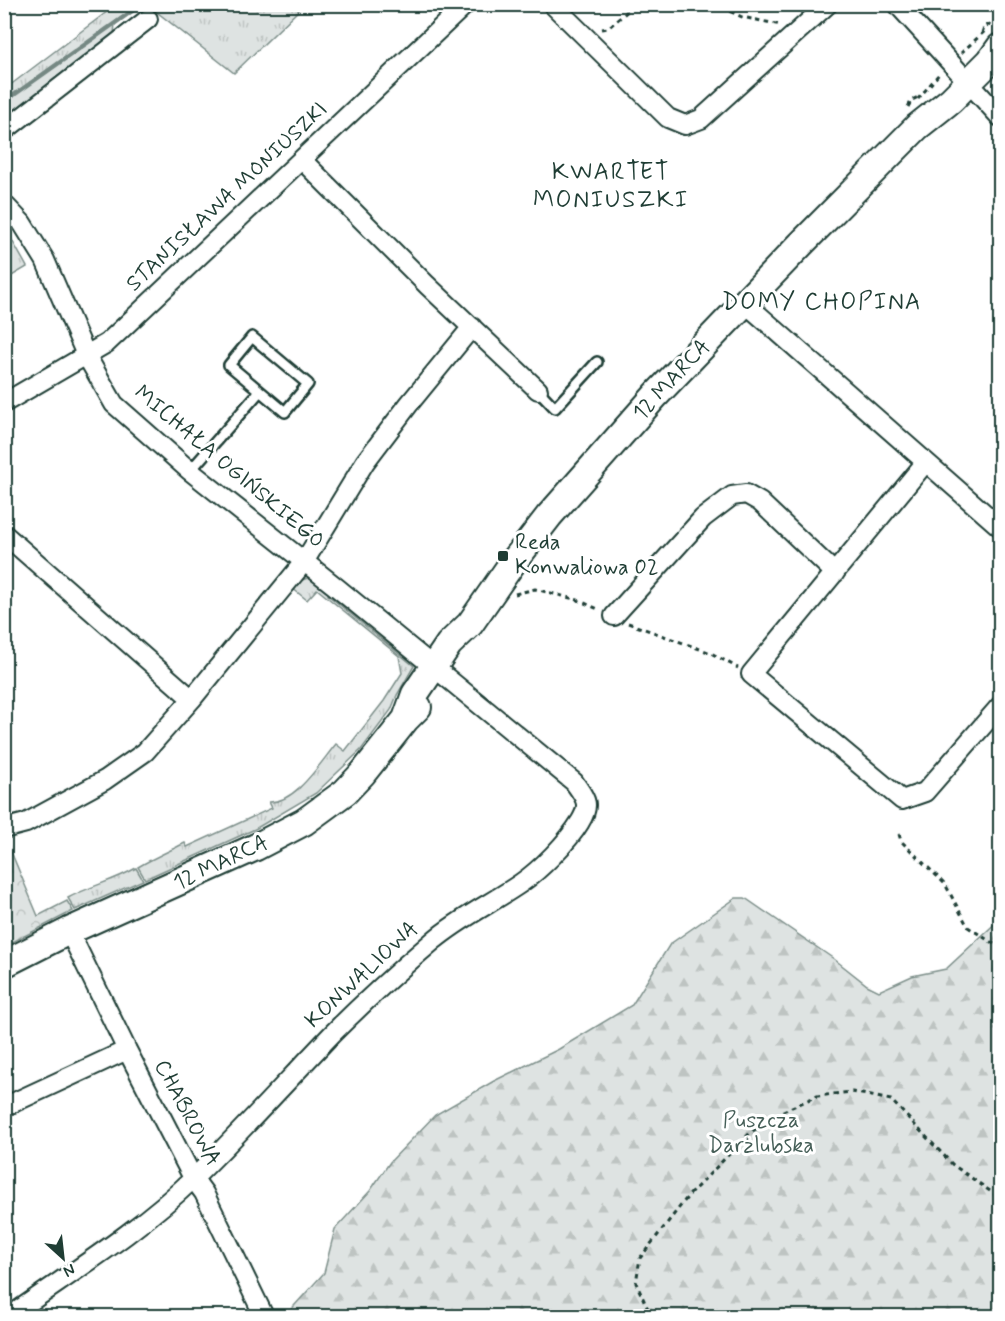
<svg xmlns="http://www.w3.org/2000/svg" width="1005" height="1321" font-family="Mynerve,sans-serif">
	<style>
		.grass { fill: url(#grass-tufts); stroke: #7e908b; stroke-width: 1.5 }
		.forest { fill: url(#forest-firs); stroke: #7e908b; stroke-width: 1.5 }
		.park { fill: url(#park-crowns); stroke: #7e908b; stroke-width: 1.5 }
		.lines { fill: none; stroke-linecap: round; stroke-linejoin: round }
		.stream { stroke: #758883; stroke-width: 4.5 }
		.lane-casing { stroke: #1f3d34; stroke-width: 14 }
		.street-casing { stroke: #1f3d34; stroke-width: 22 }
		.secondary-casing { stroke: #1f3d34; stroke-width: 30 }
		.path { stroke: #1f3d34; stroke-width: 3; stroke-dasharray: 4.5 4.5; stroke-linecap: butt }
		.lane { stroke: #fff; stroke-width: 9 }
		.street { stroke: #fff; stroke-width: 18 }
		.secondary { stroke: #fff; stroke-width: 26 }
		.poi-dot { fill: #1f3d34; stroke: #fff; stroke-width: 2 }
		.labels { text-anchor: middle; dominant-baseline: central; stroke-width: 6; stroke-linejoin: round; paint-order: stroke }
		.street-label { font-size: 22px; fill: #1f3d34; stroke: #fff }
		.poi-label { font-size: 22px; fill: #1f3d34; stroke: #fff; text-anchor: start }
		.park-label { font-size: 22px; fill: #455e57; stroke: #fff }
		.neighbourhood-label { font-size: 24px; letter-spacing: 1.5px; fill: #1f3d34; stroke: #fff }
	</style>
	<defs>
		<pattern id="grass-tufts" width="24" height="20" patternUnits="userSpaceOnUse" patternTransform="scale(1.5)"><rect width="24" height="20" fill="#dee3e2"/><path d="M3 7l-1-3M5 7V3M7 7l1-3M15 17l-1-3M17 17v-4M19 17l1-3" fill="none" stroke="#bec4c2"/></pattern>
		<pattern id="forest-firs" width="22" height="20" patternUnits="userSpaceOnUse" patternTransform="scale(1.5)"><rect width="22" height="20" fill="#dee3e2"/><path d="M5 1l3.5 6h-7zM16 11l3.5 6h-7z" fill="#bec4c2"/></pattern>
		<pattern id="park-crowns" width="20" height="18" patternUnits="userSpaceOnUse" patternTransform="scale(1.5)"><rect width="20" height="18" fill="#dee3e2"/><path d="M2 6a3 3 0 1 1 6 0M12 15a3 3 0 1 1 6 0" fill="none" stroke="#bec4c2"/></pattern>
	</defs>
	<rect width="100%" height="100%" fill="#fff"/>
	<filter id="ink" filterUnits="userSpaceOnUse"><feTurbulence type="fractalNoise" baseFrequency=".0167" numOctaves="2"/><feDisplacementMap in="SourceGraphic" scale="12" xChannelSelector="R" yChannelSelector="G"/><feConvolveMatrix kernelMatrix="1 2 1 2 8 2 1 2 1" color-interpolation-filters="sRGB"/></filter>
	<g filter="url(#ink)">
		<path class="grass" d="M116 5H138L115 22 114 36 5 118V89Z
			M148 5H304L234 73Z
			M4 226 27 267 5 280H4Z
			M308 578 312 579 331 592 328 595 414 666 397 695 391 710 361 750 316 793 255 829 145 879 138 867C153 858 169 851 185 843L187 847 272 808 269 802C296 803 320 763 336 744L345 751 384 701 402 673 399 656 317 589 307 600 292 588 302 580Z
			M136 868 143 880 75 910 68 898C90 886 114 881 136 868Z"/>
		<path class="forest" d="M736 898H745L834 959 867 985 879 991 912 976 946 969 1000 919V1316H285L324 1273 335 1229 370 1191 390 1162 435 1115 494 1081 559 1049 632 1005 670 944Z"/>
		<path class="park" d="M9 847 38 916 67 901 73 911 5 946V850Z"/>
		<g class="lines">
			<path class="stream" d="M4 102 142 4"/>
			<defs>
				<path id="lane" d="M538 390 555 408 597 362
					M190 471 260 391 285 412 308 384 252 337 229 365 260 391"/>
				<path id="street" d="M552 4 668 118 685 125 701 119 828 4
					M897 4 1000 117
					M4 131 148 19
					M302 160 427 285 538 390
					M4 204 22 223 45 260 86 355 114 404 190 471 335 586 574 782C584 797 592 803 580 822 568 842 540 870 521 883 492 903 460 918 433 941 399 970 365 1001 333 1033 287 1081 242 1131 195 1177 139 1231 72 1272 10 1316
					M745 303 1000 527
					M4 403 107 343 466 4
					M925 463 751 674 902 800 925 792 1000 706
					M4 534 192 699
					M614 616 703 518 732 496 746 494 760 502 835 573
					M4 827 7 828 26 823 105 780 145 752 192 699 304 562 365 462 409 404 472 327
					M69 931 127 1050 193 1178 204 1193 264 1316
					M4 1107 127 1050"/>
				<path id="secondary" d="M406 719 415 694 449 644 470 624 511 565 549 516 656 395 801 244 917 127 951 100 990 61 1000 47
					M4 964 69 931 256 847 304 822 345 792 363 773 406 719 418 707"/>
			</defs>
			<use href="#lane" class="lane-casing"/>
			<use href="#street" class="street-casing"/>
			<use href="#secondary" class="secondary-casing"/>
			<path class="path" d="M714 4 742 17 781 25
				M602 29 608 28 636 4
				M982 33 984 27 1000 19
				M961 53 985 31
				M918 99 939 74
				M908 107 912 100 918 97
				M515 594 535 589 578 600 600 610
				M628 623 711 653 738 668
				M899 834 901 841 945 884 968 927 1000 948
				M655 1316 647 1307 636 1283 640 1258 689 1195 751 1132 783 1111 817 1096 852 1092 891 1100 953 1165 1000 1198"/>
			<use href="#lane" class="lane"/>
			<use href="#street" class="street"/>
			<use href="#secondary" class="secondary"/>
		</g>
	</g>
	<rect class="poi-dot" x="497" y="550" width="12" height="12" rx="3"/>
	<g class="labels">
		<g class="street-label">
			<text transform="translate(227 197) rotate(-43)">STANISŁAWA MONIUSZKI</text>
			<text transform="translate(672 380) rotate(-47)">12 MARCA</text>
			<text transform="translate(229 467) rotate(40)">MICHAŁA OGIŃSKIEGO</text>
			<text transform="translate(221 863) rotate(-25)">12 MARCA</text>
			<text transform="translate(362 975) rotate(-43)">KONWALIOWA</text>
			<text transform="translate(187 1113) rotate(62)">CHABROWA</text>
		</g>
		<g class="poi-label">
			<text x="515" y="543">Reda<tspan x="515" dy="25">Konwaliowa 02</tspan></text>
		</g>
		<g class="park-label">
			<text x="761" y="1121">Puszcza<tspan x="761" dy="25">Darżlubska</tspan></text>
		</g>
		<g class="neighbourhood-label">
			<text x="611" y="172">KWARTET<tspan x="611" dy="28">MONIUSZKI</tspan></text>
			<text x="822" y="302">DOMY CHOPINA</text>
		</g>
	</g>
	<rect width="1005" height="1321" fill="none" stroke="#fff" stroke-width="24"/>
	<rect x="12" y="12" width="981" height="1297" fill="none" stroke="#1f3d34" stroke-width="2" filter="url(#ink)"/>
	<g transform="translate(63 1258) rotate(153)" stroke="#ffffff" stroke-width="4.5" paint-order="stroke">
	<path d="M0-4.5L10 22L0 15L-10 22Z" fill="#1f3d34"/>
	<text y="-9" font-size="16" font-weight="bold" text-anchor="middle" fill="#1f3d34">N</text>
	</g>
</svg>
